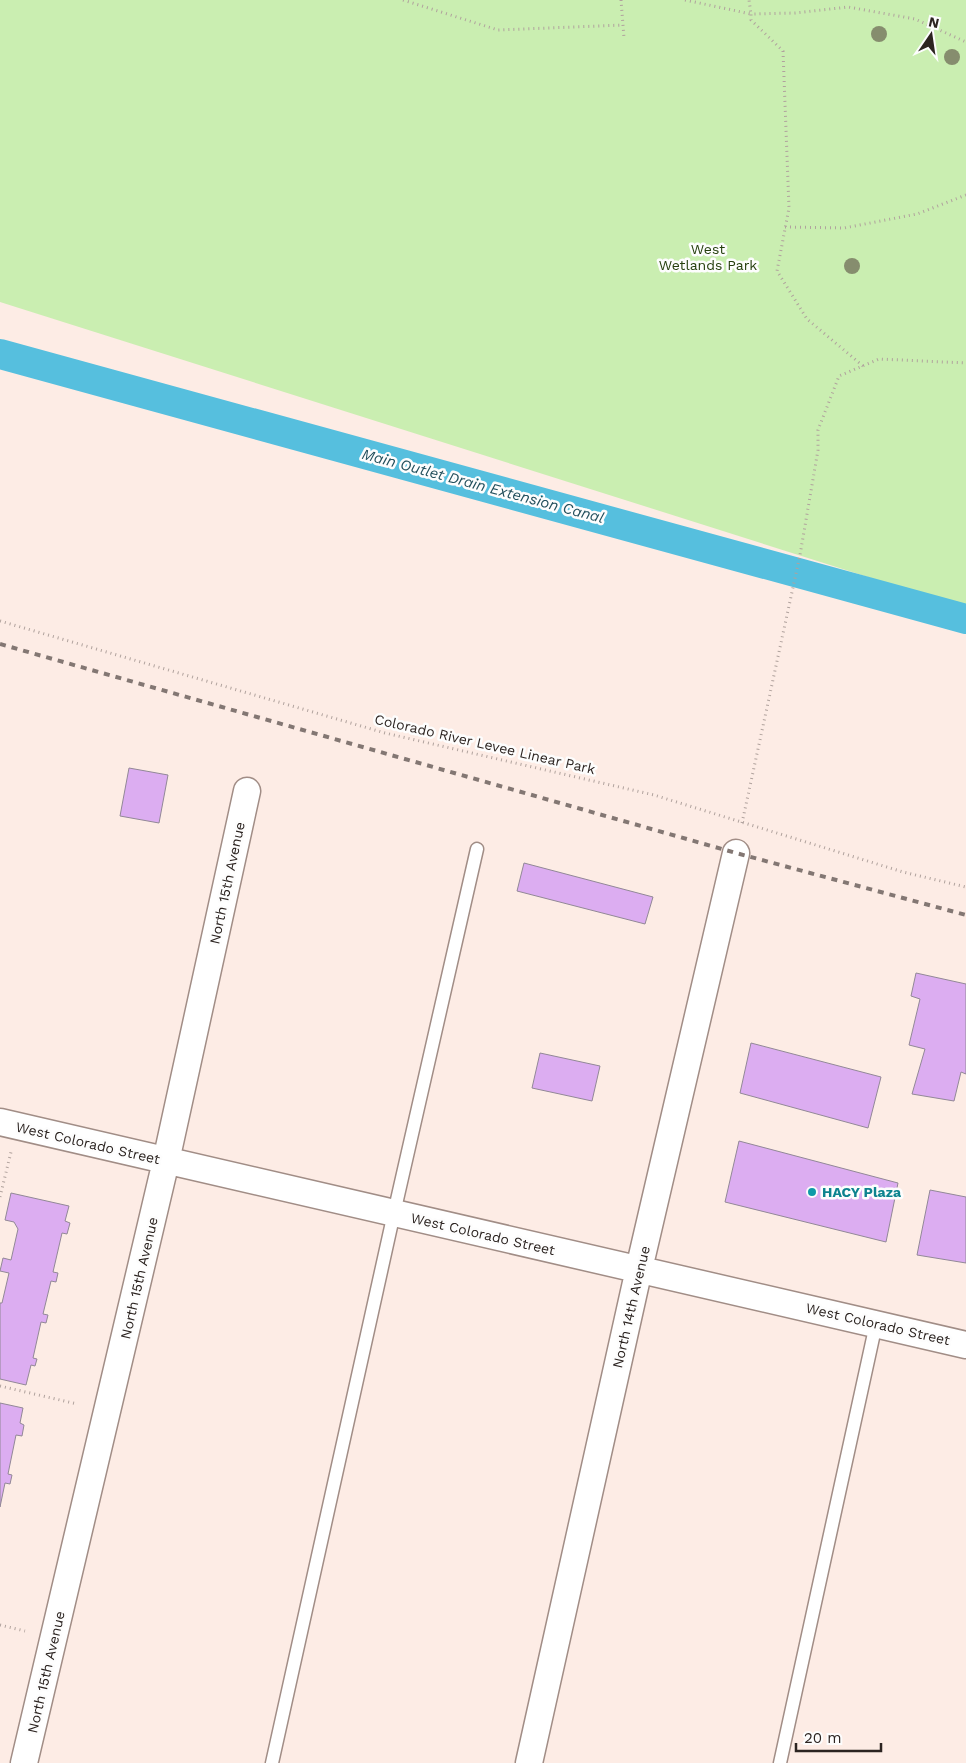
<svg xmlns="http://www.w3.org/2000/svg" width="966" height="1763" font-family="'Work Sans',sans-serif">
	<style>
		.green { fill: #caeeb1 }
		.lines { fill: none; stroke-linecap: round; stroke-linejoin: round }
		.canal { stroke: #56bfde; stroke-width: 30 }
		.building { fill: #dcadf1; stroke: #928897 }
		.lane-casing { stroke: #a18d86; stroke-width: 15 }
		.street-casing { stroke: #a18d86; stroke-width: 29 }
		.path { stroke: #b0a29d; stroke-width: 3; stroke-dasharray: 1 4; stroke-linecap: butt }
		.lane { stroke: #fff; stroke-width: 12 }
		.street { stroke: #fff; stroke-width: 26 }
		.rail { stroke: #837773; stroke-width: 4; stroke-dasharray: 6 6; stroke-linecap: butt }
		.tree { fill: #868d6e }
		.culture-dot { fill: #0f9aa8; stroke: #fdfdfd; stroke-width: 2 }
		.labels { text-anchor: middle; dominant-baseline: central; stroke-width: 5; stroke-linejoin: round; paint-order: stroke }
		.park-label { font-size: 14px; fill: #253f0d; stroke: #fdfdfd }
		.street-label { font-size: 14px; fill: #2c2421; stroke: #fdfdfd }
		.culture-label { font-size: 14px; font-weight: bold; fill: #0d838f; stroke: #fdfdfd; text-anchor: start }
		.water-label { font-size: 15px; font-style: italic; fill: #224f5c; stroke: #fdfdfd }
	</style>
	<rect width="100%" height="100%" fill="#fdece5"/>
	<path class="green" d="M0 0H966V608L0 302Z"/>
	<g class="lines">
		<path class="canal" d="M0 354 966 619"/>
	</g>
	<path class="building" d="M129 768 168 775 159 823 120 816Z
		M524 863 653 897 645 924 517 891Z
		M916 973 966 984V1074L961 1072 954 1101 912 1094 925 1049 909 1045 920 999 911 996Z
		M751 1043 881 1077 868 1128 740 1093Z
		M540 1053 600 1066 592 1101 532 1088Z
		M739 1141 898 1183 886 1242 725 1202Z
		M930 1190 966 1197V1263L917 1255Z
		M11 1193 69 1206 65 1221 70 1223 67 1234 62 1233 53 1272 58 1273 56 1282 51 1281 43 1314 48 1315 46 1323 41 1322 33 1358 37 1359 35 1366 31 1365 26 1385 0 1379V1303H2L9 1273 0 1271 3 1258 11 1260 18 1229 14 1222 5 1220Z
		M0 1403 23 1408 20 1423 24 1425 22 1436 16 1435 8 1474 12 1475 10 1484 5 1483 0 1507Z"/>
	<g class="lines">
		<defs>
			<path id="lane" d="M272 1763 394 1213 477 849
				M780 1763 876 1324"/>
			<path id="street" d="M0 1122 966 1345
				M24 1763 166 1161 247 791
				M529 1763 639 1269 736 853"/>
		</defs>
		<use href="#lane" class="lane-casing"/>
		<use href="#street" class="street-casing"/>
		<path class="path" d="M403 0 498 30 623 25
			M621 0 624 38
			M685 0 751 14 749 0
			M785 227 844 228 917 214 966 195
			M863 366 807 319 777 271 789 208 783 51 751 20V14L795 13 848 7 915 19 966 42
			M0 621 385 733 654 795 903 872 966 887
			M742 823 800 555 818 450V430L839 376 879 359 966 363
			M0 1197 11 1152
			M0 1386 77 1404
			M0 1625 25 1631"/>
		<use href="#lane" class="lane"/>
		<use href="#street" class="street"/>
		<path class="rail" d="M0 644 736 853 966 915"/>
	</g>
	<g class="tree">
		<circle cx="879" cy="34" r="8"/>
		<circle cx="952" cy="57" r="8"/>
		<circle cx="852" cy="266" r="8"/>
	</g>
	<circle class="culture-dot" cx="812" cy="1192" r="5"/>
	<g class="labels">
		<g class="park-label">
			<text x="708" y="249">West<tspan x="708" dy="16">Wetlands Park</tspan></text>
		</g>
		<g class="street-label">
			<text transform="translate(485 744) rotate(13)">Colorado River Levee Linear Park</text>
			<text transform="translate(227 883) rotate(-78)">North 15th Avenue</text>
			<text transform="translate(88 1143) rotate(13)">West Colorado Street</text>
			<text transform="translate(483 1234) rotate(13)">West Colorado Street</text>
			<text transform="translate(139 1278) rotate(-77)">North 15th Avenue</text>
			<text transform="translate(631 1307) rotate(-77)">North 14th Avenue</text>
			<text transform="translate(878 1324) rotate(13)">West Colorado Street</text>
			<text transform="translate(46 1672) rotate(-77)">North 15th Avenue</text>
		</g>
		<g class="culture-label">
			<text x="822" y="1192">HACY Plaza</text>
		</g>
		<g class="water-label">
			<text transform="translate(483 486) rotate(15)">Main Outlet Drain Extension Canal</text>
		</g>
	</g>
	<g transform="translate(931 35) rotate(13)" stroke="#fdfdfd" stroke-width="4" paint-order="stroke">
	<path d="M0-4L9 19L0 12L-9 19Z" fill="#2c2421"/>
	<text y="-8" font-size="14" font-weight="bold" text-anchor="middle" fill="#2c2421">N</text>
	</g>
	<path d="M796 1743v8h85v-8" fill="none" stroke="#2c2421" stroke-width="2.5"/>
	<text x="804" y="1743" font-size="15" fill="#2c2421" stroke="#fdfdfd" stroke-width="4" paint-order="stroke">20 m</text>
</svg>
